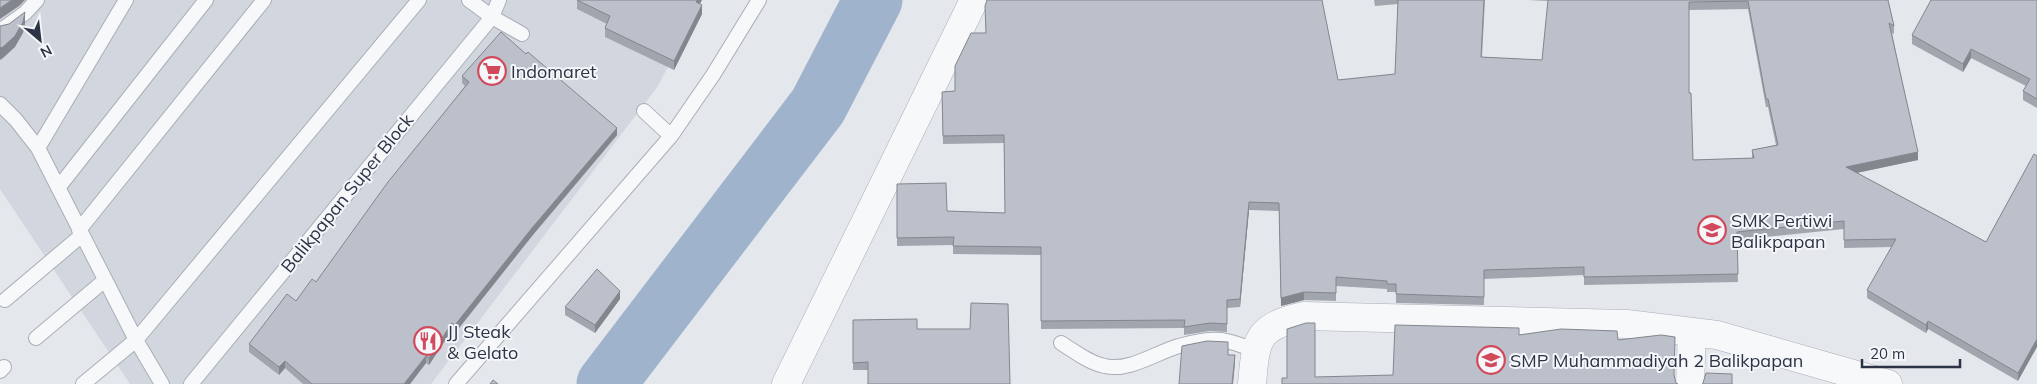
<svg xmlns="http://www.w3.org/2000/svg" width="2037" height="384" font-family="Mulish,sans-serif">
	<style>
		.built { fill: #d2d6de }
		.lines { fill: none; stroke-linecap: round; stroke-linejoin: round }
		.river { stroke: #9fb4cc; stroke-width: 59 }
		.service-casing { stroke: #a9aeb7; stroke-width: 16 }
		.minor-casing { stroke: #a9aeb7; stroke-width: 29 }
		.service { stroke: #f7f8fa; stroke-width: 14 }
		.minor { stroke: #f7f8fa; stroke-width: 28 }
		.wall { fill: #a1a5ae; fill-rule: evenodd }
		.shaded-wall { fill: #83868d }
		.building { fill: #bbc0ca; stroke: #83868d; fill-rule: evenodd }
		.labels { text-anchor: middle; dominant-baseline: central; stroke-width: 4; stroke-linejoin: round; paint-order: stroke }
		.poi-label { font-size: 18px; fill: #2b3445; stroke: #f4f6f9; text-anchor: start }
		.street-label { font-size: 18px; fill: #2b3445; stroke: #f4f6f9 }
	</style>
	<rect width="100%" height="100%" fill="#e4e7ec"/>
	<path class="built" d="M0 0H702L658 86 431 384H130L0 189Z"/>
	<g class="lines">
		<path class="river" d="M606 384 818 106 873 0"/>
		<defs>
			<path id="service" d="M469 0 492 17 522 34
				M0 29 4 28 25 13 37 0
				M0 104 16 120 38 148 136 340 162 384
				M644 111 671 136
				M38 148 126 0
				M58 188 206 0
				M79 230 264 0
				M5 300 82 235
				M36 338 105 280
				M1061 343C1074 351 1089 363 1105 366 1129 372 1157 352 1179 346 1191 342 1209 339 1221 340 1232 341 1244 347 1255 350
				M0 371 4 367
				M83 384 136 340 419 0
				M191 384 492 17 499 0
				M456 384 671 136 713 75 759 0"/>
			<path id="minor" d="M786 384 974 0
				M1252 384C1256 339 1256 327 1304 316L1627 324 1717 335 1888 384
				M1690 384 1692 332"/>
		</defs>
		<use href="#service" class="service-casing"/>
		<use href="#minor" class="minor-casing"/>
		<use href="#service" class="service"/>
		<use href="#minor" class="minor"/>
	</g>
	<path class="wall" d="M577 0 700 3 702 14 674 70 605 37V28L607 24 577 9Z
		M1374 0H1485L1482 57 1542 60 1548 1 1528 0H1888L1894 26V34L1892 33 1918 160 1857 173 1986 242 2034 154 2018 381 1928 329 1926 333 1867 298V290L1892 247 1844 248V229L1737 240 1738 282 1584 285V275L1484 279V305L1396 303V292H1387V289L1336 286V301L1304 300 1281 306 1279 211 1249 210 1240 307 1227 308V332L1210 331 1184 335V328L1041 329V255L953 254V245L897 246V184L947 211 1005 213 1004 143 943 144 942 92 955 91 986 33 985 6 1338 80 1395 74 1398 4 1375 6ZM1748 9 1766 107H1768L1776 145 1752 150V158L1693 160 1689 93V10Z
		M2037 0V108L2023 100V91L2026 86 1971 58 1963 72 1912 44V35Z
		M462 76 617 135 532 236 455 333 452 330 429 365 426 363 410 384H303L285 368 279 375 249 352V344L316 282 465 86 462 83Z
		M620 299 595 333 565 315V307Z
		M853 320 917 329 868 370H853Z"/>
	<path class="shaded-wall" d="M12 0H25L19 6 0 19V8Z
		M697 0H702L696 11V2Z
		M702 5V14L674 70V61Z
		M25 12V24L23 33 15 47 3 58 0 60V48Z
		M1971 49V58L1963 72V64Z
		M617 128V135L532 236 455 333V325L532 228Z
		M1918 152V160L1846 175V167Z
		M1249 202V210L1240 307V299Z
		M620 291V299L595 333V325Z
		M1304 292V300L1281 306V298Z
		M1928 321V329L1926 333V325Z
		M452 323V330L429 365V358Z
		M2037 339V347L2018 381V373Z
		M1235 355V363L1233 384H1232Z
		M426 356V363L410 384H404Z
		M285 361V368L279 375V367Z"/>
	<path class="building" d="M0 0H12L0 8Z
		M577 0H697L696 2 702 5 674 61 605 28 610 16Z
		M987 0H1322L1338 80 1395 74 1398 0H1484L1481 57 1542 60 1548 0H1888L1894 26 1889 23 1918 152 1846 167 1986 242 2034 154 2037 156V339L2018 373 1928 321 1926 325 1867 290 1896 239 1844 240V221L1737 232 1738 274 1584 277V267L1484 270V297L1396 294V284H1387V281L1336 277V293L1304 292 1281 298 1279 203 1249 202 1240 299 1227 300V324L1210 323 1184 327 1185 320 1041 321V247L953 246 954 237 897 238V184L946 183 947 211 1005 213 1004 135 943 136 942 92 955 91V66L971 33H986L985 6ZM1748 1 1766 99H1768L1778 145 1752 150 1754 158 1693 160 1691 93H1689V2Z
		M1931 0H2037V99L2023 91 2030 79 1971 49 1963 64 1912 35Z
		M25 12 23 22 15 36 3 47 0 48V26L9 24Z
		M501 32 526 54 528 52 617 128 532 228 455 325 452 323 429 358 426 356 404 384H312L285 361 279 367 249 344 287 294 296 301 312 279 316 282 388 182 469 82 462 76Z
		M597 269 620 291 595 325 565 307Z
		M971 303 1008 304 1010 384H868V362L853 363V320L917 319V329H970Z
		M1306 323H1315V377L1393 375 1395 325 1519 328V335L1561 329 1617 331 1618 340 1661 335 1675 337 1674 375 1676 383 1678 384H1282V378H1287V329Z
		M1207 341 1228 342V355H1235L1232 384H1179L1182 346Z
		M1706 373 1732 374V384H1702L1703 383Z
		M493 380 498 384H490Z"/>
	<defs>
		<symbol id="supermarket-ring" viewBox="-11 -11 22 22"><circle r="9.5" fill="#f4f6f9" stroke="#d1495b" stroke-width="1.5"/><path d="M-6-5.5h2.5l.6 2H6L4.5 2H-2.5L-4.4-4H-6ZM-1.5 3.2a1.3 1.3 0 1 0 .1 0ZM3 3.2a1.3 1.3 0 1 0 .1 0Z" fill="#d1495b"/></symbol>
		<symbol id="school-ring" viewBox="-11 -11 22 22"><circle r="9.5" fill="#f4f6f9" stroke="#d1495b" stroke-width="1.5"/><path d="M0-5L7-2L0 1L-7-2ZM-4 1L0 2.5L4 1V4Q0 6-4 4Z" fill="#d1495b"/></symbol>
		<symbol id="restaurant-ring" viewBox="-11 -11 22 22"><circle r="9.5" fill="#f4f6f9" stroke="#d1495b" stroke-width="1.5"/><path d="M-5-6h1v4h1v-4h1v4h1v-4h1v5L-1.5 .5V6h-2V.5L-5-1ZM5-6V6H3V1.5H1.5Q1.5-4 5-6Z" fill="#d1495b"/></symbol>
	</defs>
	<g fill-rule="evenodd">
		<use href="#supermarket-ring" x="476" y="55" width="32" height="32"/>
		<use href="#school-ring" x="1696" y="214" width="32" height="32"/>
		<use href="#restaurant-ring" x="412" y="325" width="32" height="32"/>
		<use href="#school-ring" x="1475" y="344" width="32" height="32"/>
	</g>
	<g class="labels">
		<g class="poi-label">
			<text x="511" y="71">Indomaret</text>
			<text x="1731" y="220">SMK Pertiwi<tspan x="1731" dy="21">Balikpapan</tspan></text>
			<text x="447" y="331">JJ Steak<tspan x="447" dy="21">&amp; Gelato</tspan></text>
			<text x="1510" y="360">SMP Muhammadiyah 2 Balikpapan</text>
		</g>
		<g class="street-label">
			<text transform="translate(347 193) rotate(-51)">Balikpapan Super Block</text>
		</g>
	</g>
	<g transform="translate(40 40) rotate(152)" stroke="#f4f6f9" stroke-width="4" paint-order="stroke">
	<path d="M0-4L9 19L0 12L-9 19Z" fill="#2b3445"/>
	<text y="-8" font-size="14" font-weight="bold" text-anchor="middle" fill="#2b3445">N</text>
	</g>
	<path d="M1862 359v8h98v-8" fill="none" stroke="#2b3445" stroke-width="2.5"/>
	<text x="1870" y="359" font-size="15" fill="#2b3445" stroke="#f4f6f9" stroke-width="4" paint-order="stroke">20 m</text>
</svg>
